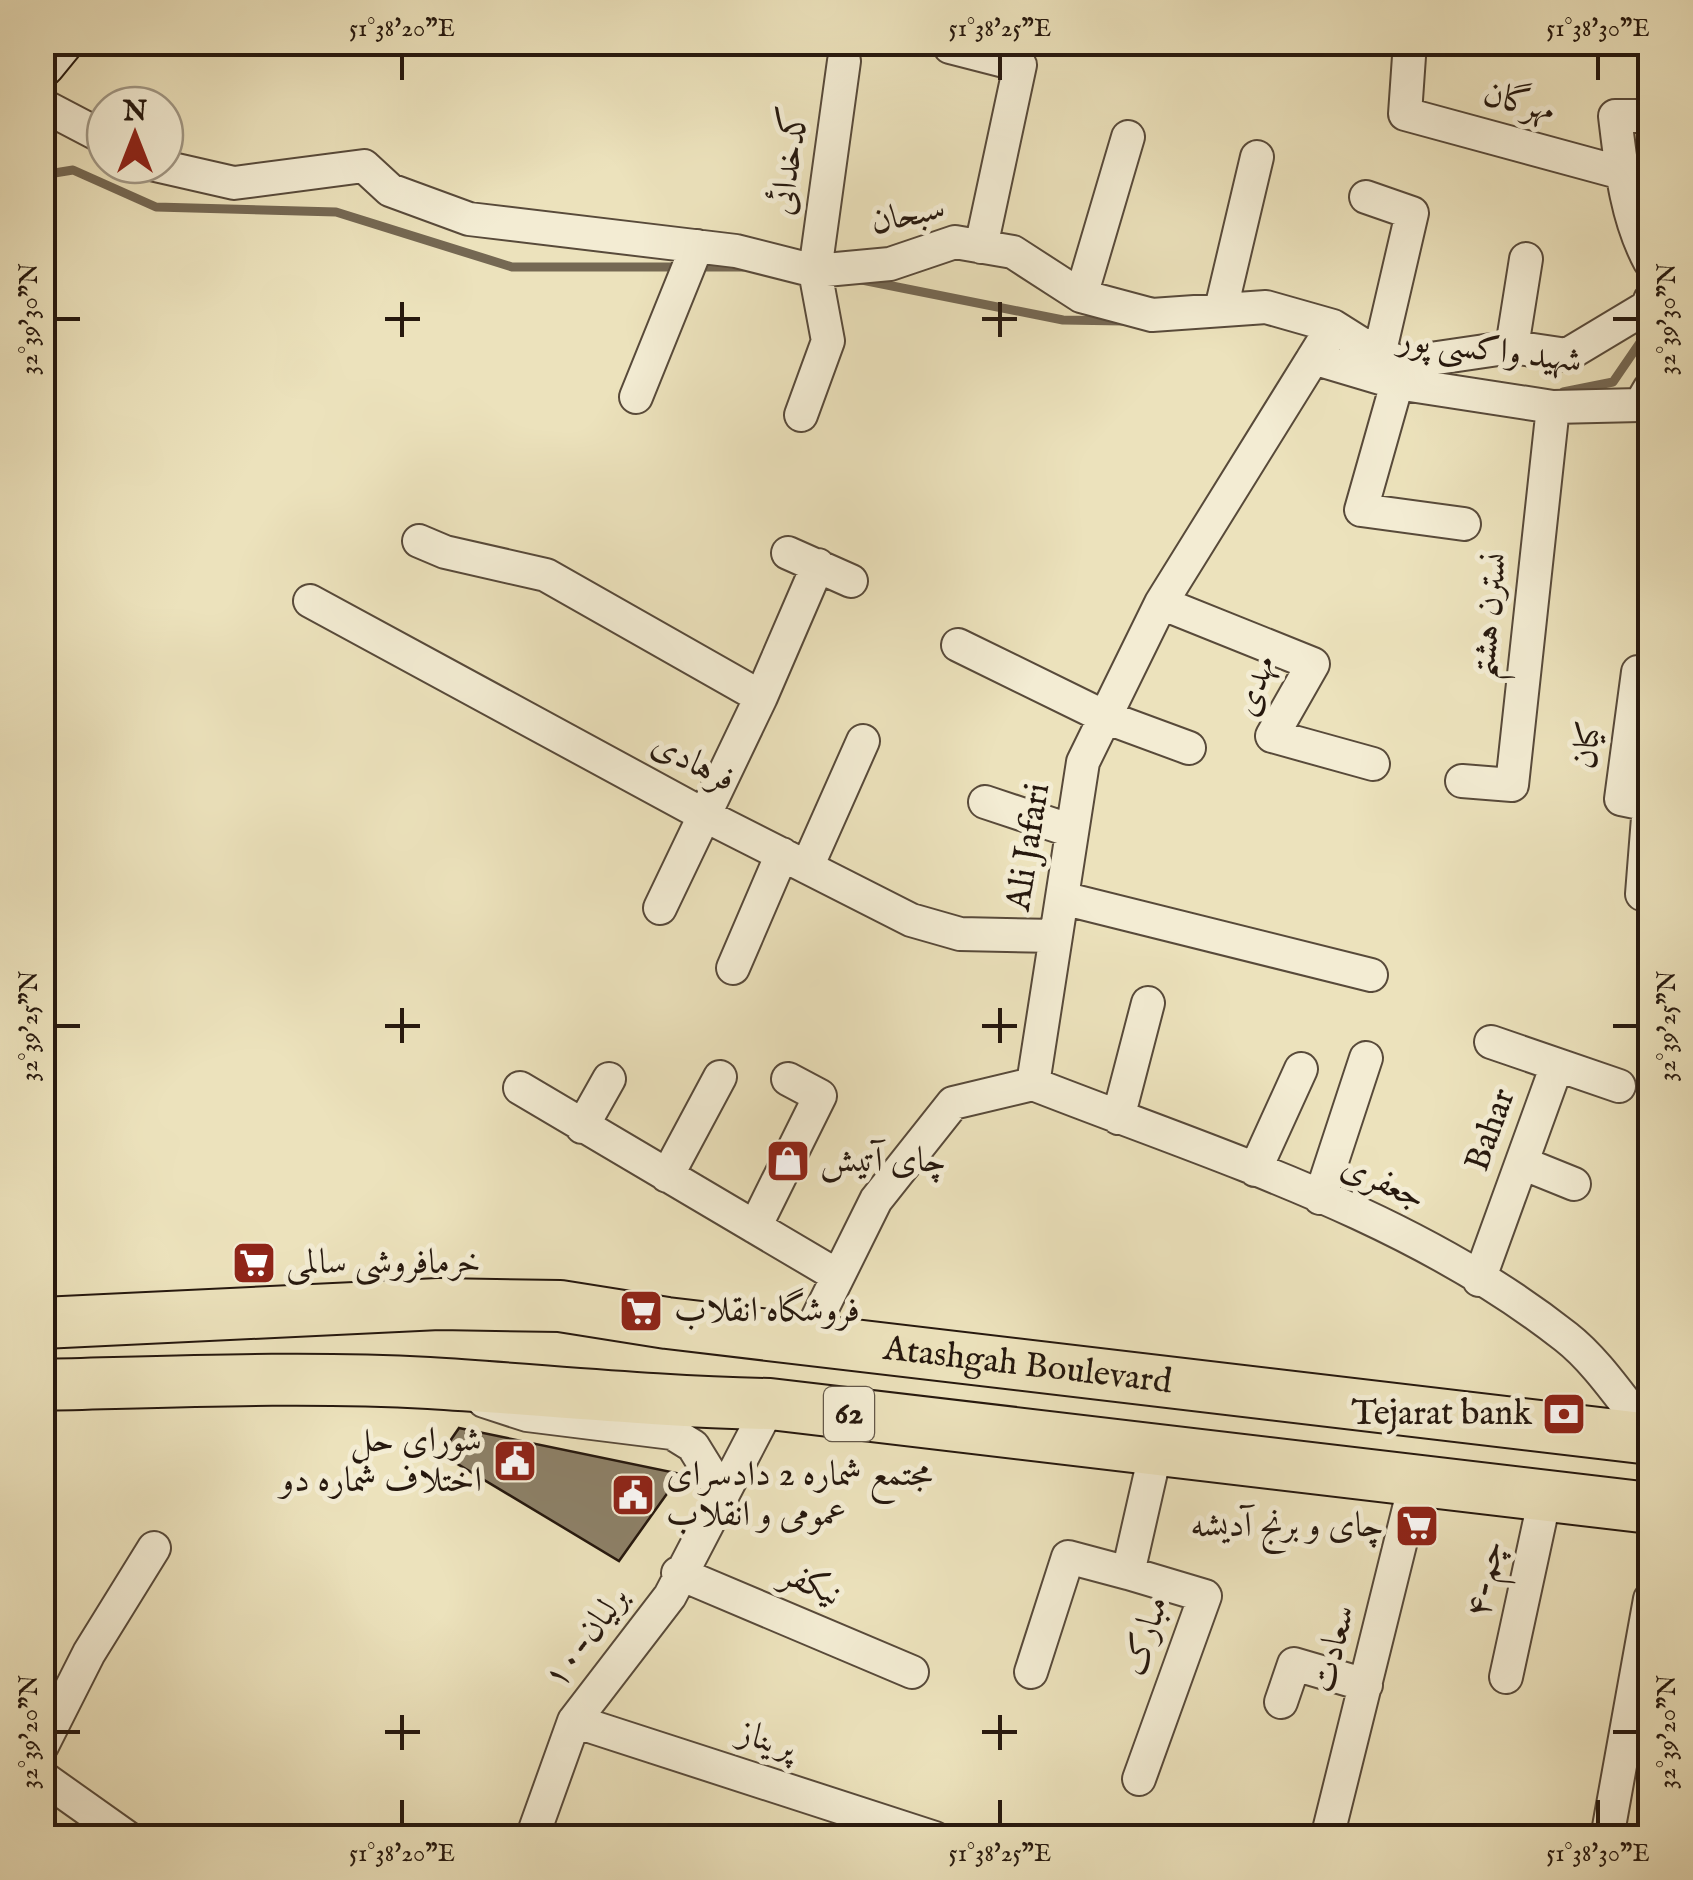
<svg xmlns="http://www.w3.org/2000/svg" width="1693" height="1880" font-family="'IM FELL English',Amiri,serif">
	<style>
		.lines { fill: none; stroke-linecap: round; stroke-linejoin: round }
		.stream { stroke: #756853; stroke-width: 9 }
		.building { fill: #8d8168; stroke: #26180e; stroke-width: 2.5 }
		.street-casing { stroke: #584a3a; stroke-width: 36 }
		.secondary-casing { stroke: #26180e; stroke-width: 49 }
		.primary-casing { stroke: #26180e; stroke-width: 54 }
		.street { stroke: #f3ecd3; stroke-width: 32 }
		.secondary { stroke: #f3ecd3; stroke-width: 45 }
		.primary { stroke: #ece2bc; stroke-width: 50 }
		.ticks { fill: none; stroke: #26180e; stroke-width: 4 }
		.labels { text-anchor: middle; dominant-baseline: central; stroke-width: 10; stroke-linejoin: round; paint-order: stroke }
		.shield { fill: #f3ecd3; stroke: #645849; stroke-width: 2.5 }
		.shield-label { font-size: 32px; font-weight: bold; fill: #26180e }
		.street-label { font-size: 35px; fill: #26180e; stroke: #f3ecd3 }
		.poi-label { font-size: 35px; fill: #26180e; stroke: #f3ecd3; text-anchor: start }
		.neatline { fill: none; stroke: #26180e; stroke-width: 4 }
		.ticks-label { font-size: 25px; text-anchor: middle; fill: #26180e }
	</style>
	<rect width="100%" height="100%" fill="#ece2bc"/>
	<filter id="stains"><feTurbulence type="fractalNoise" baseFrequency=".002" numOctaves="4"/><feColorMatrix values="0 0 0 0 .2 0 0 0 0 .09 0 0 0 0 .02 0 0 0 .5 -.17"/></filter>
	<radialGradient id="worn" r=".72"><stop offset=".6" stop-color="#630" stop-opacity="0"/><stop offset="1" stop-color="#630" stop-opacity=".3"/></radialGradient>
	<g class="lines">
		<path class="stream" d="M42 175 73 170 156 207 336 212 512 267H683
			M699 267H743
			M862 280 1063 320 1123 321
			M1563 392 1613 382 1650 328"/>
	</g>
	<path class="building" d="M459 1428 681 1474 619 1561 441 1454Z"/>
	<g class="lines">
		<defs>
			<path id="street" d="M1410 42 1405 114 1622 173
				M950 47 1020 65 981 247
				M42 105 105 138
				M1650 116H1615C1621 166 1626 218 1650 262
				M155 165 234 183 364 166 390 190 469 219 736 251 815 271 890 264 955 242 1013 252 1081 296 1152 315 1266 307 1333 326 1379 355 1403 363 1512 347 1567 355 1647 307 1650 300
				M1366 197 1412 213 1379 355
				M1081 296 1128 137
				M1221 309 1257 157
				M1512 347 1526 259
				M1313 358 1397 383 1553 407 1640 405 1650 388
				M1397 383 1361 510 1464 524
				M636 397 697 246
				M801 415 828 341 815 271 844 61
				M419 541 445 552 546 575 761 697 660 908
				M788 553 851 581
				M310 601 706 816 911 920 960 934 1056 936
				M1161 603 1313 664 1272 736 1373 764
				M958 645 1105 717 1189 748
				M1638 672 1621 799 1650 805
				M761 697 818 565
				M1462 781 1512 785 1553 407
				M985 802 1072 831
				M807 867 863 741
				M1642 894 1649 805
				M1062 898 1371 975
				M733 968 782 854
				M1491 1042 1619 1086
				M1033 1084C1214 1155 1412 1215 1566 1337 1598 1362 1624 1403 1650 1434
				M520 1088 838 1276
				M1118 1118 1148 1003
				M582 1127 609 1079
				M1522 1163 1574 1184
				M1255 1170 1301 1069
				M667 1176 720 1077
				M1320 1198 1366 1058
				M755 1227 820 1096 788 1079
				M1479 1280 1557 1065
				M807 1339 876 1200 953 1103 1033 1084 1083 762 1161 603 1333 326
				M484 1401 527 1415 672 1433 693 1446 722 1493
				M678 1573 912 1672
				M1031 1672 1068 1557 1128 1573
				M1506 1677 1545 1497
				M1281 1702 1294 1664 1366 1685
				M574 1721 935 1838
				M42 1746 89 1653 154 1548
				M42 1777 128 1838
				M1139 1779 1205 1596 1128 1573 1156 1450
				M532 1838 574 1721 670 1596 770 1404
				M1327 1838 1416 1480
				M1607 1838 1650 1599"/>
			<path id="secondary" d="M42 64 60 42"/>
			<g id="primary">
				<path id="s1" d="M42 1323 439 1304 560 1306 667 1323 1650 1439"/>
				<path d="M42 1385C171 1382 301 1376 429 1383 543 1390 656 1402 770 1404L1650 1508"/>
			</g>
		</defs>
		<use href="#street" class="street-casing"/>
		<use href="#secondary" class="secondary-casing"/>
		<use href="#primary" class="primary-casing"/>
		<use href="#street" class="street"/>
		<use href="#secondary" class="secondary"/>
		<use href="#primary" class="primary"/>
	</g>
	<path class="ticks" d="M402 55V80M1000 55V80M1598 55V80M402 302V337M1000 302V337M55 319H80M385 319H420M982 319H1017M1613 319H1638M402 1008V1043M1000 1008V1043M55 1026H80M385 1026H420M982 1026H1017M1613 1026H1638M402 1715V1750M1000 1715V1750M55 1732H80M385 1732H420M982 1732H1017M1613 1732H1638M402 1800V1825M1000 1800V1825M1598 1800V1825"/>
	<defs>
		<symbol id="shop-square" viewBox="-11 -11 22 22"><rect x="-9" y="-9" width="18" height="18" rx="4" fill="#8f2418" stroke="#f3ecd3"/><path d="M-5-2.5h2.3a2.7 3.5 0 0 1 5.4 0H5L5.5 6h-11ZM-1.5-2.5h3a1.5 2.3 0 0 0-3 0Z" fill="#fff"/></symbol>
		<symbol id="supermarket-square" viewBox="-11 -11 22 22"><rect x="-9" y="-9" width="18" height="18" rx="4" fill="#8f2418" stroke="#f3ecd3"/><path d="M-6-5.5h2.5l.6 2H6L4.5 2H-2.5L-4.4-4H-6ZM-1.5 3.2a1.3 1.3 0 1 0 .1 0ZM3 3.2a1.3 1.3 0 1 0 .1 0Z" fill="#fff"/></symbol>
		<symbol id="bank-square" viewBox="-11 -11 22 22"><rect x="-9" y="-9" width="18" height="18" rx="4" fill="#8f2418" stroke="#f3ecd3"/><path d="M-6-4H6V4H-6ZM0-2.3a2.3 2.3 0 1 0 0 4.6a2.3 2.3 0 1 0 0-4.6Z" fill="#fff"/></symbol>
		<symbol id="civic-square" viewBox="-11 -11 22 22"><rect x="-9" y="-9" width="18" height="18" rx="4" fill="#8f2418" stroke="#f3ecd3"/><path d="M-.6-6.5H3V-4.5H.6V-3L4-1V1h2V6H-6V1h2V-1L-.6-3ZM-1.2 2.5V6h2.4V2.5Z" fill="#fff"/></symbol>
	</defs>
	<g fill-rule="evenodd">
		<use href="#shop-square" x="763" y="1136" width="50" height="50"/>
		<use href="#supermarket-square" x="229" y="1238" width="50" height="50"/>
		<use href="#supermarket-square" x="616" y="1286" width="50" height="50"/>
		<use href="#bank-square" x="1539" y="1389" width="50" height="50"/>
		<use href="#civic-square" x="490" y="1436" width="50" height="50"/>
		<use href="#civic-square" x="608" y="1470" width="50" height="50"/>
		<use href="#supermarket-square" x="1392" y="1501" width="50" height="50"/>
	</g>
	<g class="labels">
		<rect class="shield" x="824" y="1387" width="50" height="54" rx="8"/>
		<g class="shield-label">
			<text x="849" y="1414">62</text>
		</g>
		<g class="street-label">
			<text transform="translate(1519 103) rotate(15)">مهرگان</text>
			<text transform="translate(790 161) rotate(-82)">کدخدائی</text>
			<text transform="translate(908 216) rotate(-12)">سبحان</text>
			<text transform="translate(1490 351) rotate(7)">شهید واکسی پور</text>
			<text transform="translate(1490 616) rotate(-84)">نسترن هشتم</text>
			<text transform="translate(1256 686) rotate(-70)">مهدی</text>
			<text transform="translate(1588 745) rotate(-83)">کیان</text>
			<text transform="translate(693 763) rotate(28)">فرهادی</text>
			<text transform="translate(1029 847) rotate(-81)">Ali Jafari</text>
			<text transform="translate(1491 1130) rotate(-70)">Bahar</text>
			<text transform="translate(1383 1183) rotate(24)">جعفری</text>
			<text stroke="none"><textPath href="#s1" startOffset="990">Atashgah Boulevard</textPath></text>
			<text transform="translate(1486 1579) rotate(-78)">۴-چم</text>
			<text transform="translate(811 1585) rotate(23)">نیکفر</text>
			<text transform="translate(1146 1636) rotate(-72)">مبارک</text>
			<text transform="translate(587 1638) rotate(-53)">۱۰-برلیان</text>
			<text transform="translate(1334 1649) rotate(-76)">سعادت</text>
			<text transform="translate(767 1741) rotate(18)">پریناز</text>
		</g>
		<g class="poi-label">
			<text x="820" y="1161">چای آتیش</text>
			<text x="286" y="1263">خرمافروشی سالمی</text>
			<text x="674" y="1311">فروشگاه انقلاب</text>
			<text x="1532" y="1414" text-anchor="end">Tejarat bank</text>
			<text x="482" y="1441" text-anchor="end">شورای حل<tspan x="482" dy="40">اختلاف شماره دو</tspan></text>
			<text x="666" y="1475">مجتمع شماره 2 دادسرای<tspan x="666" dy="40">عمومی و انقلاب</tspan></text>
			<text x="1384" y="1526" text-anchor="end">چای و برنج آدیشه</text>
		</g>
	</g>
	<rect width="1693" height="1880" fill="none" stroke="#ece2bc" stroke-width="110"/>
	<g transform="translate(135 135)"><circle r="48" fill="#f3ecd3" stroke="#a19784" stroke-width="2.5"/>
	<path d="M0-8L18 38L0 25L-18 38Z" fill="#8f2418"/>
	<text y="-15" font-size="28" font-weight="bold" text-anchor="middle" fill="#26180e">N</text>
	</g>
	<rect x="55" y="55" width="1583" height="1770" class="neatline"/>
	<g class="ticks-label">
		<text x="402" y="36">51°38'20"E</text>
		<text x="1000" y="36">51°38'25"E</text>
		<text x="1598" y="36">51°38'30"E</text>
		<text transform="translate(28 319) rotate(-90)" y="9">32°39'30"N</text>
		<text transform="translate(1666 319) rotate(-90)" y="9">32°39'30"N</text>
		<text transform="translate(28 1026) rotate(-90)" y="9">32°39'25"N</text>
		<text transform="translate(1666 1026) rotate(-90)" y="9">32°39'25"N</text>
		<text transform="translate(28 1732) rotate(-90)" y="9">32°39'20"N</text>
		<text transform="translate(1666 1732) rotate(-90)" y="9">32°39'20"N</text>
		<text x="402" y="1861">51°38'20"E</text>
		<text x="1000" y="1861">51°38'25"E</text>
		<text x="1598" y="1861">51°38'30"E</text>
	</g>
	<rect width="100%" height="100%" filter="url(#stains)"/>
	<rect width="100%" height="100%" fill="url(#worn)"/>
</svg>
